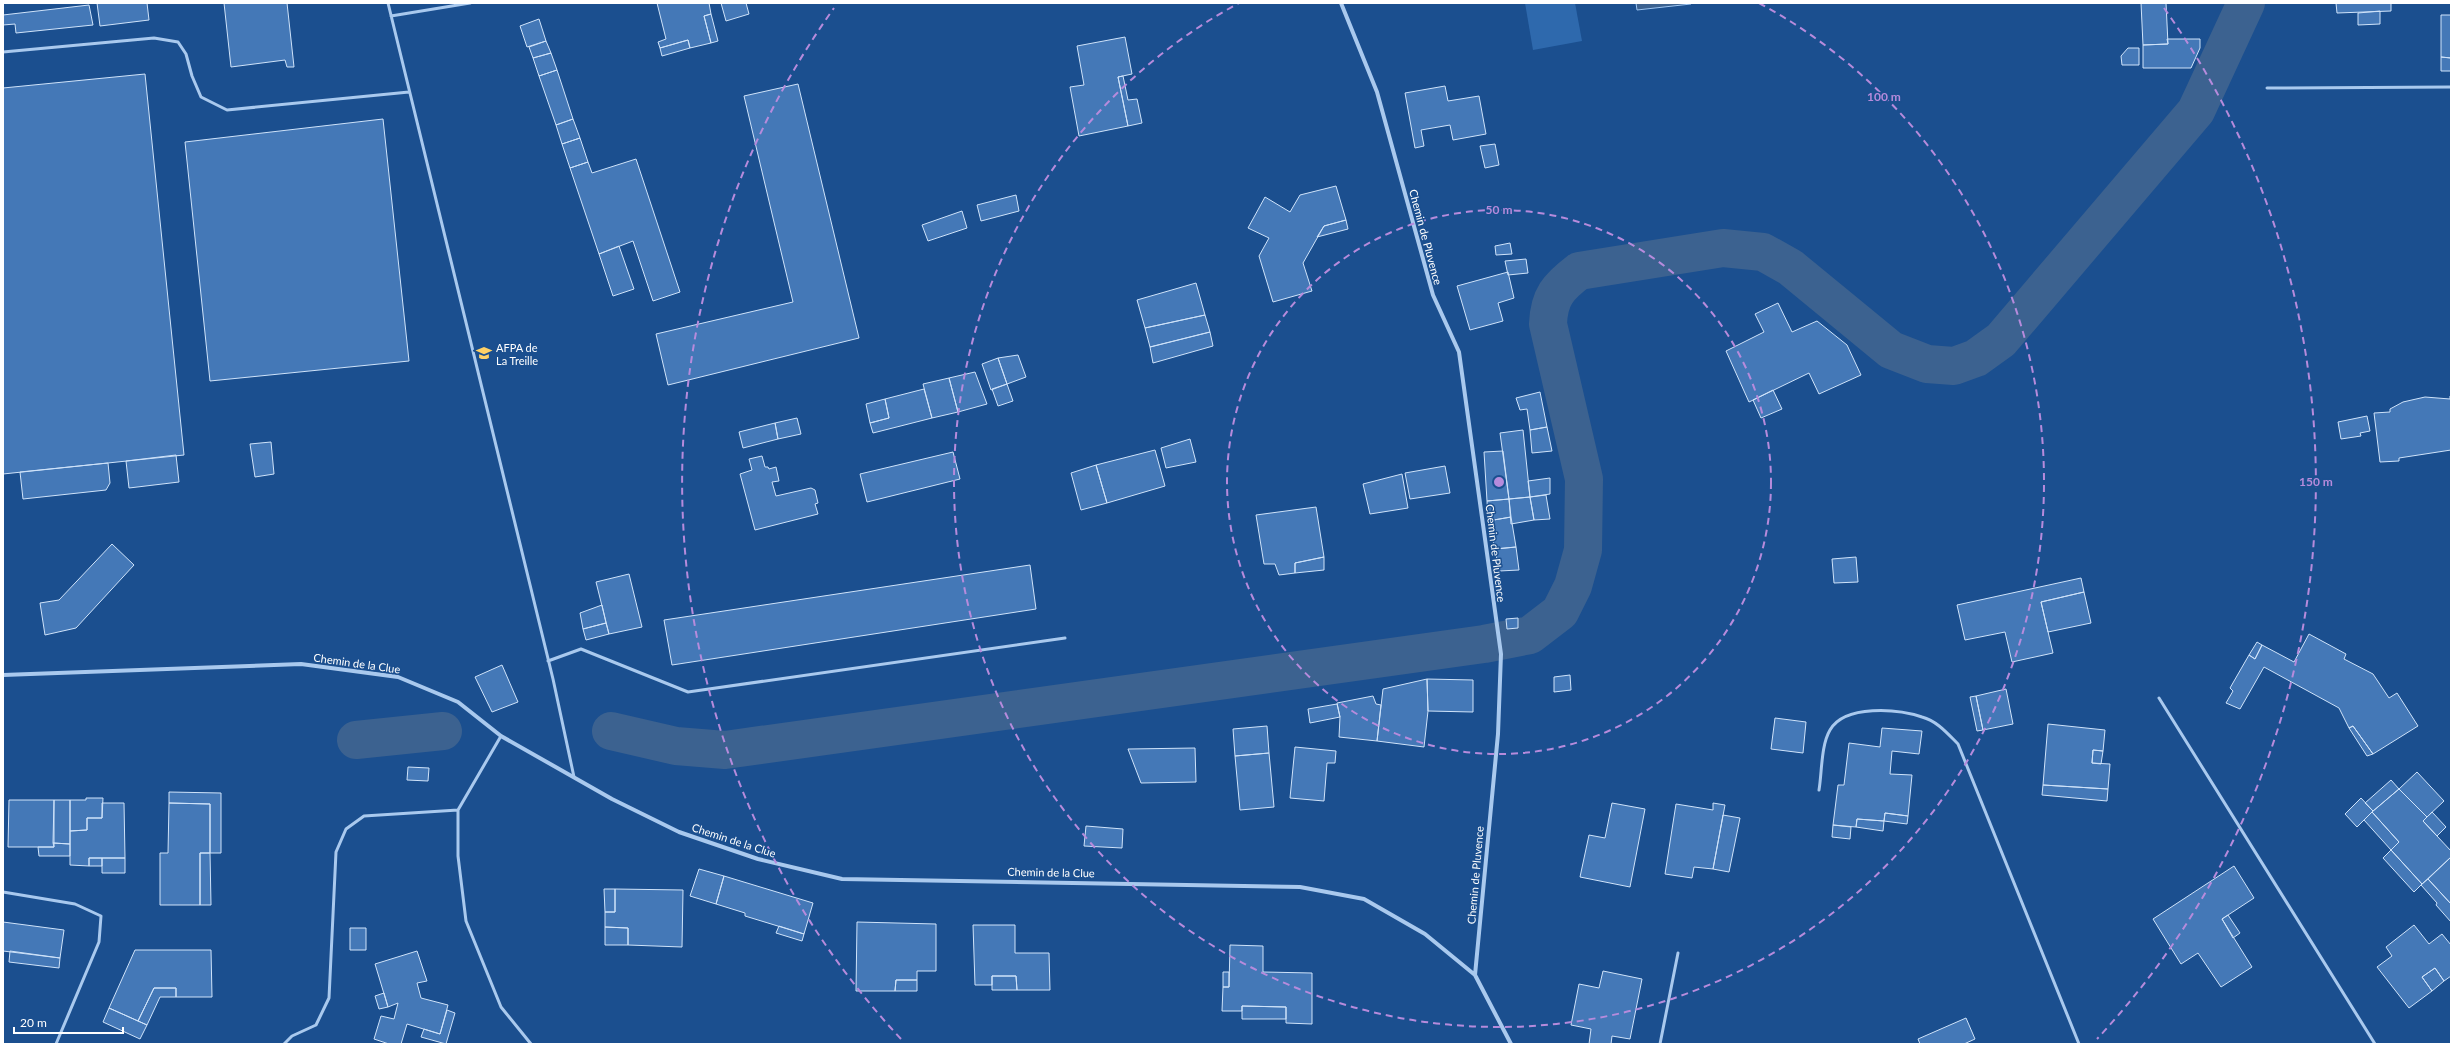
<svg xmlns="http://www.w3.org/2000/svg" width="2454" height="1047" font-family="Lato,sans-serif">
	<style>
		.green { fill: #2e69ad }
		.water { fill: #3c6290; stroke: #9cc4f0 }
		.lines { fill: none; stroke-linecap: round; stroke-linejoin: round }
		.canal { stroke: #3c6290; stroke-width: 38 }
		.building { fill: #4478b7; stroke: #cfe3fa }
		.service { stroke: #a9c9ee; stroke-width: 3 }
		.minor { stroke: #a9c9ee; stroke-width: 4 }
		.ring { fill: none; stroke: #b68bdc; stroke-width: 2; stroke-dasharray: 7 5 }
		.labels { text-anchor: middle; dominant-baseline: central; stroke-width: 3; stroke-linejoin: round; paint-order: stroke }
		.street-label { font-size: 11px; fill: #fff; stroke: #1b4f8f }
		.poi-label { font-size: 11px; fill: #fff; stroke: #1b4f8f; text-anchor: start }
		.centre { fill: #b68bdc; stroke: #1b4f8f; stroke-width: 2 }
		.ring-label { font-size: 12px; text-anchor: middle; font-weight: bold; fill: #b68bdc; stroke: #1b4f8f; stroke-width: 3; stroke-linejoin: round; paint-order: stroke }
	</style>
	<rect width="100%" height="100%" fill="#1b4f8f"/>
	<path class="green" d="M1525 3H1575L1582 41 1533 50Z"/>
	<path class="water" d="M1636 3H1691V4L1637 10Z"/>
	<g class="lines">
		<path class="canal" d="M611 731 676 746 725 750 1484 644 1530 635 1560 612 1573 586 1583 550 1584 479 1548 324C1549 297 1558 287 1579 271L1723 248 1763 252 1790 267 1891 350 1927 364 1954 366 1976 358 2001 340 2196 111 2246 3
			M356 740 443 731"/>
	</g>
	<path class="building" d="M97 3H147L149 20 100 26Z
		M224 3H287L294 67H287L285 60 231 67Z
		M657 3H709L711 14 704 16 711 43 690 48 688 40 660 48 658 42 666 39Z
		M721 3H746L749 14 726 21Z
		M2141 3H2166L2168 44 2143 45Z
		M2336 3H2391V11L2337 13Z
		M89 5 93 25 16 33 15 24 3 25V15Z
		M2380 11V24L2358 25V13Z
		M711 14 718 41 711 43 704 16Z
		M2441 15H2451V58L2441 57Z
		M539 19 546 41 527 47 520 26Z
		M1125 37 1132 74 1118 77 1128 126 1079 136 1070 87 1084 85 1077 46Z
		M2167 39H2200V48L2191 68H2143V45L2168 44Z
		M688 40 690 48 662 56 660 48Z
		M546 41 551 53 533 58 529 47Z
		M2128 48H2139V65H2122L2121 56Z
		M551 53 557 70 539 76 533 58Z
		M2441 57 2451 58V71H2441Z
		M557 70 573 119 556 125 539 76Z
		M145 74 184 455 3 474V88Z
		M1123 76 1128 100 1137 99 1142 123 1128 126 1118 77Z
		M798 84 859 338 668 385 656 334 793 302 744 96Z
		M1445 86 1448 101 1479 96 1486 134 1453 140 1450 125 1421 130 1424 146 1415 148 1405 93Z
		M383 119 409 361 210 381 185 142Z
		M573 119 580 138 562 144 556 125Z
		M580 138 588 162 570 168 562 144Z
		M1495 144 1499 165 1485 168 1480 146Z
		M636 159 680 292 653 301 633 241 599 254 570 168 588 162 592 173Z
		M1336 186 1346 220 1324 226 1303 263 1312 291 1273 302 1259 256 1269 238 1248 228 1265 197 1290 212 1300 195Z
		M1016 195 1019 211 981 221 977 205Z
		M962 211 967 228 928 241 922 225Z
		M1346 220 1348 229 1317 237 1324 226Z
		M1510 243 1512 254 1496 255 1495 246Z
		M619 246 634 289 613 296 599 254Z
		M1526 259 1528 273 1508 275 1505 261Z
		M1508 272 1514 298 1498 303 1503 321 1470 330 1457 286Z
		M1196 283 1205 315 1145 328 1137 300Z
		M1778 303 1792 332 1817 321 1847 345 1861 375 1819 394 1809 373 1749 402 1726 351 1764 332 1755 314Z
		M1205 315 1210 332 1150 347 1145 328Z
		M1210 332 1213 346 1153 363 1150 347Z
		M1018 355 1026 377 1007 384 998 358Z
		M998 358 1007 384 991 390 982 364Z
		M975 372 987 404 958 412 949 378Z
		M949 378 958 412 932 418 923 384Z
		M1007 384 1013 401 998 406 992 389Z
		M924 389 932 418 873 433 870 423 889 418 885 399Z
		M1773 390 1782 409 1761 418 1753 400Z
		M1540 392 1547 427 1530 430 1527 409 1520 410 1516 398Z
		M2450 396H2451V450L2399 458V461L2380 462 2374 413 2390 412V409L2403 402 2425 397 2450 399Z
		M885 399 889 418 870 423 866 404Z
		M2367 416 2370 431 2360 433 2361 436 2341 439 2338 422Z
		M797 418 801 434 778 439 775 423Z
		M775 423 778 439 743 448 739 432Z
		M1547 427 1552 451 1532 453 1530 430Z
		M1523 430 1530 497 1509 499 1500 433Z
		M1190 439 1196 462 1166 468 1161 448Z
		M271 442 274 474 255 477 250 444Z
		M1155 450 1165 486 1107 503 1096 465Z
		M1503 451 1509 499 1487 501 1484 452Z
		M953 452 960 479 867 502 860 474Z
		M176 455 179 482 129 488 126 461Z
		M762 456 765 467H768L769 469 776 467 779 481 772 482 776 496 811 488 815 490 818 503 815 504 818 514 755 530 740 474 752 470 749 459Z
		M108 463 110 483 106 490 23 499 20 472Z
		M1096 465 1107 503 1081 510 1071 473Z
		M1445 466 1450 493 1410 499 1405 473Z
		M1402 474 1408 508 1370 514 1363 484Z
		M1550 478V494L1530 497 1528 481Z
		M1546 495 1550 519 1534 520 1530 497Z
		M1530 497 1534 520 1511 524 1509 499Z
		M1509 499 1511 517 1488 521 1487 501Z
		M1316 507 1324 557 1295 563V573L1279 575 1275 564H1264L1256 515Z
		M1511 517 1516 547 1495 549 1488 521Z
		M112 544 134 565 76 628 45 635 40 603 59 600Z
		M1516 547 1519 570 1499 571 1495 549Z
		M1324 557V570L1295 573V563Z
		M1856 557 1858 582 1834 583 1832 559Z
		M1030 565 1036 609 672 665 664 620Z
		M629 574 642 627 609 634 596 582Z
		M2081 578 2084 592 2041 602 2053 653 2012 662 2005 632 1965 640 1957 605Z
		M2084 592 2091 623 2048 632 2041 602Z
		M602 605 606 623 583 629 580 613Z
		M1518 618V628L1507 629 1506 619Z
		M606 623 609 634 586 640 583 629Z
		M2309 634 2346 654 2344 659 2373 674 2389 698 2397 693 2418 726 2373 754 2353 726 2349 728 2339 708 2264 667 2240 709 2226 703 2233 691 2230 688 2249 655 2255 659 2262 645 2294 662Z
		M2257 642 2262 645 2255 659 2249 655Z
		M502 665 518 702 492 712 475 677Z
		M1570 675 1571 690 1554 692V677Z
		M1427 679 1473 680V712L1428 711Z
		M1427 679 1428 711 1424 747 1377 741 1383 689Z
		M2006 689 2013 724 1983 730 1976 696Z
		M1373 696 1376 704 1381 705 1377 741 1339 737 1340 717 1337 703Z
		M1976 696 1983 730 1977 731 1970 697Z
		M1337 704 1340 717 1310 723 1308 709Z
		M1775 718 1806 722 1803 753 1771 749Z
		M2048 724 2105 730 2103 751 2093 750 2092 763 2110 764 2108 789 2043 785Z
		M1267 726 1269 753 1235 756 1233 729Z
		M2353 726 2373 754 2367 756 2349 728Z
		M1882 728 1922 731 1919 754 1892 751 1890 774 1912 775 1908 816 1885 813 1884 821 1857 819 1856 827 1833 825 1838 785H1844L1849 743 1880 747Z
		M1295 747 1336 751 1335 763H1327L1324 801 1290 798Z
		M1195 748 1196 782 1141 783 1128 749Z
		M2093 750 2103 751 2101 764 2092 763Z
		M1269 753 1274 807 1240 810 1235 756Z
		M408 767 429 768 428 781 407 780Z
		M2417 772 2444 801 2427 817 2399 789Z
		M2391 780 2399 789 2373 811 2365 803Z
		M2043 785 2108 789 2107 801 2042 795Z
		M2399 789 2427 817 2423 821 2451 851V857L2422 884 2391 850 2399 842 2372 812Z
		M169 792 221 793V853H210V804L169 803Z
		M86 798H103L102 818H87V830L70 831V800H86Z
		M2361 798 2373 811 2357 827 2345 814Z
		M9 800H54V847H8Z
		M54 800H70V844L53 843Z
		M102 803H124L125 858H89V866L70 865V831L87 830V818H102Z
		M169 803 210 804V853H200V905H160V853H168Z
		M1612 803 1645 809 1630 887 1580 877 1589 835 1605 838Z
		M1713 803 1725 805 1713 869 1694 867 1692 878 1665 874 1676 804 1713 810Z
		M2372 812 2399 842 2391 850 2364 820Z
		M2432 812 2446 827 2437 836 2423 821Z
		M1885 813 1908 816 1907 824 1884 821Z
		M1723 815 1740 818 1729 872 1713 869Z
		M1857 819 1884 821 1883 831 1856 827Z
		M1833 825 1851 827 1850 839 1832 837Z
		M1086 826 1123 829 1122 848 1084 846Z
		M53 843 70 844V856H39L38 847H54Z
		M2391 850 2422 884 2414 892 2383 858Z
		M200 853H210L211 905H200Z
		M2451 857V904L2428 879Z
		M89 858H102V866H89Z
		M102 858H125V873H102Z
		M2234 866 2254 898 2222 919 2252 967 2221 987 2198 953 2181 964 2153 919Z
		M699 869 724 876 716 904 690 896Z
		M724 876 813 903 804 934 745 916V913L716 904Z
		M2428 879 2451 904V922L2436 905 2437 903 2421 885Z
		M604 889H615V912H605Z
		M615 889 683 890 682 947 628 945V928L605 927V912H615Z
		M2228 915 2240 933 2233 938 2222 919Z
		M3 922 64 930 60 958 3 951Z
		M857 922 936 924V971H917V980H896L895 991H856Z
		M973 925H1015V953H1049L1050 990H1017L1016 976H992V985H975Z
		M2414 925 2429 944 2442 934 2451 945V976L2444 981 2435 968 2422 977 2432 991 2409 1008 2377 967 2392 956 2386 947Z
		M779 926 804 934 802 941 776 933Z
		M605 927 628 928V945H605Z
		M350 928H366V950H350Z
		M1230 945 1263 946V972L1312 973V1024L1286 1023V1007L1242 1006V1011H1222L1223 987H1229Z
		M135 950H211L212 997H176V988H154L138 1021 109 1008Z
		M10 951 60 958 59 968 9 962Z
		M417 951 427 981 417 983 421 998 448 1005 440 1034 407 1024 401 1044H389L374 1039 381 1016 394 1019 398 1003 388 1007 375 964Z
		M2435 968 2444 981 2432 991 2422 977Z
		M1603 971 1642 979 1630 1039 1612 1036 1611 1044H1589L1591 1029 1571 1025 1579 984 1599 988Z
		M1223 972H1229V987H1223Z
		M992 976H1016L1017 990H992Z
		M896 980H917V991H895Z
		M154 988H176V997H160L147 1025 138 1021Z
		M384 993 388 1007 379 1009 375 996Z
		M1242 1006 1286 1007V1019H1242Z
		M109 1008 147 1025 140 1039 103 1022Z
		M447 1010 455 1013 446 1044 421 1037 424 1029 440 1034Z
		M1966 1018 1975 1039 1964 1044H1920L1918 1039Z"/>
	<g class="lines">
		<path class="service" d="M388 3 553 679 574 777
			M391 16 470 3
			M3 52 154 38 178 42 186 54 192 76 201 97 227 110 409 92
			M2267 88 2451 87
			M548 661 581 649 688 692 1065 638
			M2159 698 2375 1044
			M501 736 458 810V856L466 921 501 1007 531 1044
			M1819 790C1822 772 1821 745 1830 730 1845 704 1898 709 1922 717 1937 721 1947 733 1958 744L2079 1044
			M3 892 75 904 101 916 99 942 56 1044
			M284 1044 292 1036 316 1025 329 998 336 852 346 829 364 816 458 810
			M1660 1044 1678 953"/>
		<path class="minor" d="M1341 3 1377 92 1433 295 1459 352 1501 654 1498 734 1475 975 1511 1044
			M3 675 301 664 398 677 458 702 501 736 612 799 679 832 758 859 842 879 1300 887 1364 899 1425 934 1475 975"/>
	</g>
	<g class="ring">
		<circle cx="1499" cy="482" r="272"/>
		<path d="M1759 3A545 545 0 1 1 1239 3"/>
		<path d="M901 1039A817 817 0 0 1 834 8M2164 8A817 817 0 0 1 2097 1039"/>
	</g>
	<defs>
		<symbol id="school-bare" viewBox="-9 -9 18 18"><path d="M0-5L7-2L0 1L-7-2ZM-4 1L0 2.5L4 1V4Q0 6-4 4Z" fill="#ffd166" stroke="#1b4f8f" stroke-width="2.5" paint-order="stroke"/></symbol>
	</defs>
	<g fill-rule="evenodd">
		<use href="#school-bare" x="473" y="342" width="22" height="22"/>
	</g>
	<g class="labels">
		<g class="street-label">
			<text transform="translate(1426 237) rotate(75)">Chemin de Pluvence</text>
			<text transform="translate(1496 553) rotate(83)">Chemin de Pluvence</text>
			<text transform="translate(357 663) rotate(8)">Chemin de la Clue</text>
			<text transform="translate(734 840) rotate(18)">Chemin de la Clue</text>
			<text transform="translate(1051 872) rotate(1)">Chemin de la Clue</text>
			<text transform="translate(1475 875) rotate(-85)">Chemin de Pluvence</text>
		</g>
		<g class="poi-label">
			<text x="496" y="347">AFPA de<tspan x="496" dy="13">La Treille</tspan></text>
		</g>
	</g>
	<circle cx="1499" cy="482" r="6" class="centre"/>
	<g class="ring-label">
		<text x="1884" y="101">100 m</text>
		<text x="1499" y="214">50 m</text>
		<text x="2316" y="486">150 m</text>
	</g>
	<rect width="2454" height="1047" fill="none" stroke="#ffffff" stroke-width="8"/>
	<path d="M14 1027v6h109v-6" fill="none" stroke="#ffffff" stroke-width="2"/>
	<text x="20" y="1027" font-size="12" fill="#ffffff" stroke="#1b4f8f" stroke-width="3" paint-order="stroke">20 m</text>
</svg>
